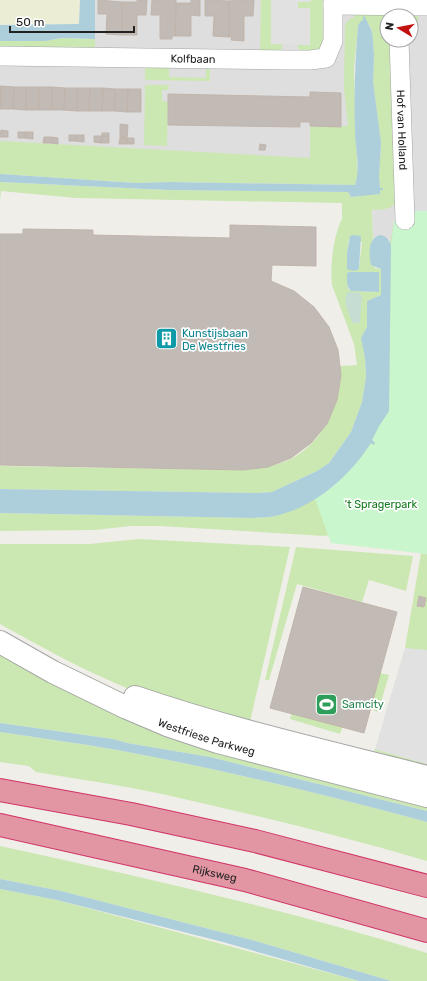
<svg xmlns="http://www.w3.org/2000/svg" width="427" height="981" font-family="Rubik,sans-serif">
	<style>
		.residential { fill: #dfdede; fill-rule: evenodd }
		.farmland { fill: #ebedd5 }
		.grass { fill: #cbe7b2; fill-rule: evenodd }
		.wetland { fill: #c6ddd3 }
		.park { fill: #c9f6cd }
		.parking { fill: #e1e1e1 }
		.water { fill: #accfdb }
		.building { fill: #c1bab5; stroke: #c1b5ab }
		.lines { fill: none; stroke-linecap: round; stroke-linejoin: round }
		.minor-casing { stroke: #a5a5a5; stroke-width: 20 }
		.tertiary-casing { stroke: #a5a5a5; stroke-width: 24 }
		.motorway-casing { stroke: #d03467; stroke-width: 24 }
		.minor { stroke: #fff; stroke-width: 19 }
		.tertiary { stroke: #fff; stroke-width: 22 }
		.motorway { stroke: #e296a3; stroke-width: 22 }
		.labels { text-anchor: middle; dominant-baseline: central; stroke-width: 3.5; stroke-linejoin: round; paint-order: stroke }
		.street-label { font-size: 11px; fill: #212121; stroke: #fff }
		.culture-label { font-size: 11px; fill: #0d838f; stroke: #fff; text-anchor: start }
		.park-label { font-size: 11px; fill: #147a1e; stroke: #fff }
		.leisure-label { font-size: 11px; fill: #27864d; stroke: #fff; text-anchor: start }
	</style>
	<rect width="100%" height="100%" fill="#f0eee8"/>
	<path class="residential" d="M95 0H427V211L410 220 395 221 391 245 389 239 377 236 373 238 372 189 358 26 354 68 357 158 0 175V41L95 39ZM387 16H411V40H387Z"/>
	<path class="farmland" d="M0 0H80L79 24 0 25Z"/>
	<path class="grass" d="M261 0H271V44H283L281 51 260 53Z
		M311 0H326V41L320 51H300L297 45H310V8H298V2H310Z
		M378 12 384 15 387 19V40H390L396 201C391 211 382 209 372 210L373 238 371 243 375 268 381 269V295L367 301V327L362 338 365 358 366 377 362 402 351 432 329 463 317 471 272 492 257 493 0 489V466L243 470C259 468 276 466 291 459 323 442 343 402 340 366L357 365 354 344 332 285C330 263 333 241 341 220L342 221V203L76 198 1 191 0 201V182L168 190 348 192 351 197 372 194 383 188H380L379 176 381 143 373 82 374 55 372 32 370 26 365 19 363 20 358 26 354 68 355 131 358 174 355 185 170 182 136 183 0 174V141L310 158V127L348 126 344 88 345 24 351 18H354L355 13ZM349 239 362 242 359 268 347 253ZM349 272H379V292L351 291 348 289 347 273Z
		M418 12V30H411V16H408L412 13Z
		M62 38 95 39V51L0 49V41H45Z
		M145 65 169 66V77L206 78V66H210V81L145 80Z
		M145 85H169L168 90H162V101L168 102 167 146 144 145Z
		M403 220 401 402 330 535 324 536 160 526H131L94 530 0 531V513L253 518C260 517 268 518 275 516 307 508 328 489 352 469L394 221Z
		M139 539 290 547 249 726C218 717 186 710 156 699 101 680 50 652 0 624V544H90Z
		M296 547 413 556 406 591 369 580 362 602 297 584 269 680H265Z
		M421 553 427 554V652L405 648Z
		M0 647 98 701 427 800V811L210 757 127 743 113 739 0 723Z
		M380 673 389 675 378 712 370 709Z
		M293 708 344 723 340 734 290 719Z
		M0 732C39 738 78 743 117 750 221 769 325 795 427 822V861C339 835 251 814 162 794 120 785 78 779 36 772L29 766 0 762Z
		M375 749 427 764V771L386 754 374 751Z
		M0 846C143 877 287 910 427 953V981H391L252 940 61 891 0 879Z
		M0 889 57 900 359 981H0Z"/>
	<path class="wetland" d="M348 292 359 293 362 296 360 323H353C349 314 342 301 348 292Z"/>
	<path class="park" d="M410 211H427V554L331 543 315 499C338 483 355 467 371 443L373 445 375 443 372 440 379 426 389 411 391 245 394 221 409 220Z"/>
	<path class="parking" d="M271 0H311V2H298V8H310V45L271 44Z
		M405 648 427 650V764L375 749Z"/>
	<path class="water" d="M80 0H95V39L62 38 45 41H0V25L79 24Z
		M363 16 365 17 372 32 374 55 373 82 381 143 379 176 380 188H383V190H380V194L351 197 348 192 168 190 0 182V174L136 183 170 182 355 185C361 167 355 149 355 130 354 95 355 60 358 26L360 22 363 20Z
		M354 235 361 236 359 268 358 270 353 271 347 269V253L350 236Z
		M381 235C387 237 389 239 391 245L389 411 379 426 372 440 375 443 374 445 371 443C349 477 315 507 275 516 268 518 260 517 253 518L0 513V489L257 493 272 492 317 471 329 463 351 432 362 402 366 377 365 358 361 338 367 327V301L381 295V269L371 265C369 255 367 237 381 235Z
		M349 272H379V292L351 291C346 287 347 279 347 273Z
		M0 723 113 739 127 743 210 757 427 811V822C325 795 221 769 117 750 78 743 39 738 0 732Z
		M0 879 61 891 252 940 391 981H359L223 942 57 900 0 889Z"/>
	<path class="building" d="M98 0 122 2V35L106 34 107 14H98Z
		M137 0H147L146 15H137V35H122V2H137Z
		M152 0H176L175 36H172V39H160V15H151Z
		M191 0H200V16L191 15V36H175L176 3H191Z
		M205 0 229 1V37L213 36 214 16H205Z
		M245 0H254L253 16H244V41L231 40 232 37H229V1Z
		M0 86H1V109H0Z
		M1 86 14 87 13 109H1Z
		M14 87H26V110L13 109Z
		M26 87H39V110H26Z
		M39 87H52V110H39Z
		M52 87 65 88 64 110H52Z
		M65 88H77V111L64 110Z
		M77 88H90L89 111H77Z
		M90 88H103L102 111H89Z
		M103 88 115 89V111H102Z
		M115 89H128L127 112 115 111Z
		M128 89H141V112H127Z
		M310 92 341 93V127L310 126V122H300V127L168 125V94L310 97Z
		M120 124 128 125 127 138H120Z
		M1 130 8 131V137H0Z
		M18 132H26L25 138H18Z
		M26 132H33V139L25 138Z
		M102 133H109V137L102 136Z
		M69 135H77L76 141H69Z
		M77 135H84V142L76 141Z
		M94 136H102L101 143 94 142Z
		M102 136 109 137V143H101Z
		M44 137H51V143H43Z
		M51 137 58 138V144L51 143Z
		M120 138H127V144H119Z
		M127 138H134V144H127Z
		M260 144 266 145 265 150H259Z
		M230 225 316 227V266L272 265 271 281 294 291 314 307 329 327 338 350 341 375 337 400 327 424 311 443 291 458 268 467 243 470 0 465V234H23V229L93 230V235L230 238Z
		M303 587 397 612 364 733 270 708Z
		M419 596 426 598 424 607 417 606Z"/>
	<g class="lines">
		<defs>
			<g id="minor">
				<path d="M333 5 427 6"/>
				<path id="s1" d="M399 40 405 220"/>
				<path id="s2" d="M0 56 289 60H310L326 58 333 41V0"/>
			</g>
			<g id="tertiary">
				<path id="s3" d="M0 642 53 672 127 708 167 725 218 742 427 796"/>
				<path d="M135 697C231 730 329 752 427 777"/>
			</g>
			<g id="motorway">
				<path d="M0 790 131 814 255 841 427 886"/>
				<path id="s4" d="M0 825 245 880 427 931"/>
			</g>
		</defs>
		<use href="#minor" class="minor-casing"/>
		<use href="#tertiary" class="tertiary-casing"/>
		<use href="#motorway" class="motorway-casing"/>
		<use href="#minor" class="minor"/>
		<use href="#tertiary" class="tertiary"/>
		<use href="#motorway" class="motorway"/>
	</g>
	<defs>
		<symbol id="building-square" viewBox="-11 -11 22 22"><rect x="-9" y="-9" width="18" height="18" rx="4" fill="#0f9aa8" stroke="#fff"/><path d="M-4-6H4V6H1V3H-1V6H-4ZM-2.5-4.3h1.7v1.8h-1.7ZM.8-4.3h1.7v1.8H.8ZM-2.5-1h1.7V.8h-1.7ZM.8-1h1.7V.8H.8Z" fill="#fff"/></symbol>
		<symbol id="stadium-square" viewBox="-11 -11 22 22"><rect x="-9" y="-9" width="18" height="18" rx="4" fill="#2e9e5b" stroke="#fff"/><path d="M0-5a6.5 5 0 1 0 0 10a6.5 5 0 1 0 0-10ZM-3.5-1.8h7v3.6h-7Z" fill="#fff"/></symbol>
	</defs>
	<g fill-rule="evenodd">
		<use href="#building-square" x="154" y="326" width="25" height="25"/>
		<use href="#stadium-square" x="314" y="692" width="25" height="25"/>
	</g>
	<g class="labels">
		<g class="street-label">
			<text stroke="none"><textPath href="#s2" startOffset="193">Kolfbaan</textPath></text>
			<text stroke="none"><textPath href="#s1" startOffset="90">Hof van Holland</textPath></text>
			<text stroke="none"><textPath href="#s3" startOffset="228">Westfriese Parkweg</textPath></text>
			<text stroke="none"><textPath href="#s4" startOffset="220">Rijksweg</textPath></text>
		</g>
		<g class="culture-label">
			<text x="182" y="333">Kunstijsbaan<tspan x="182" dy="13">De Westfries</tspan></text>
		</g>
		<g class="park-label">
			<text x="381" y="504">'t Spragerpark</text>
		</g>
		<g class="leisure-label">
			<text x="342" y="704">Samcity</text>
		</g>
	</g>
	<g transform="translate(399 28) rotate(280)"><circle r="19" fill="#ffffff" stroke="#a6a6a6"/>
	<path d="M0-3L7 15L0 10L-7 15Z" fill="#c4100e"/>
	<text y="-6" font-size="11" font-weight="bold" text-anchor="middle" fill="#212121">N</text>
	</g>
	<path d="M10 26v6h124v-6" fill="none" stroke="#212121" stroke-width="2"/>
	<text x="16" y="26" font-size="12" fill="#212121" stroke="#ffffff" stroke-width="3" paint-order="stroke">50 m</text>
</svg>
